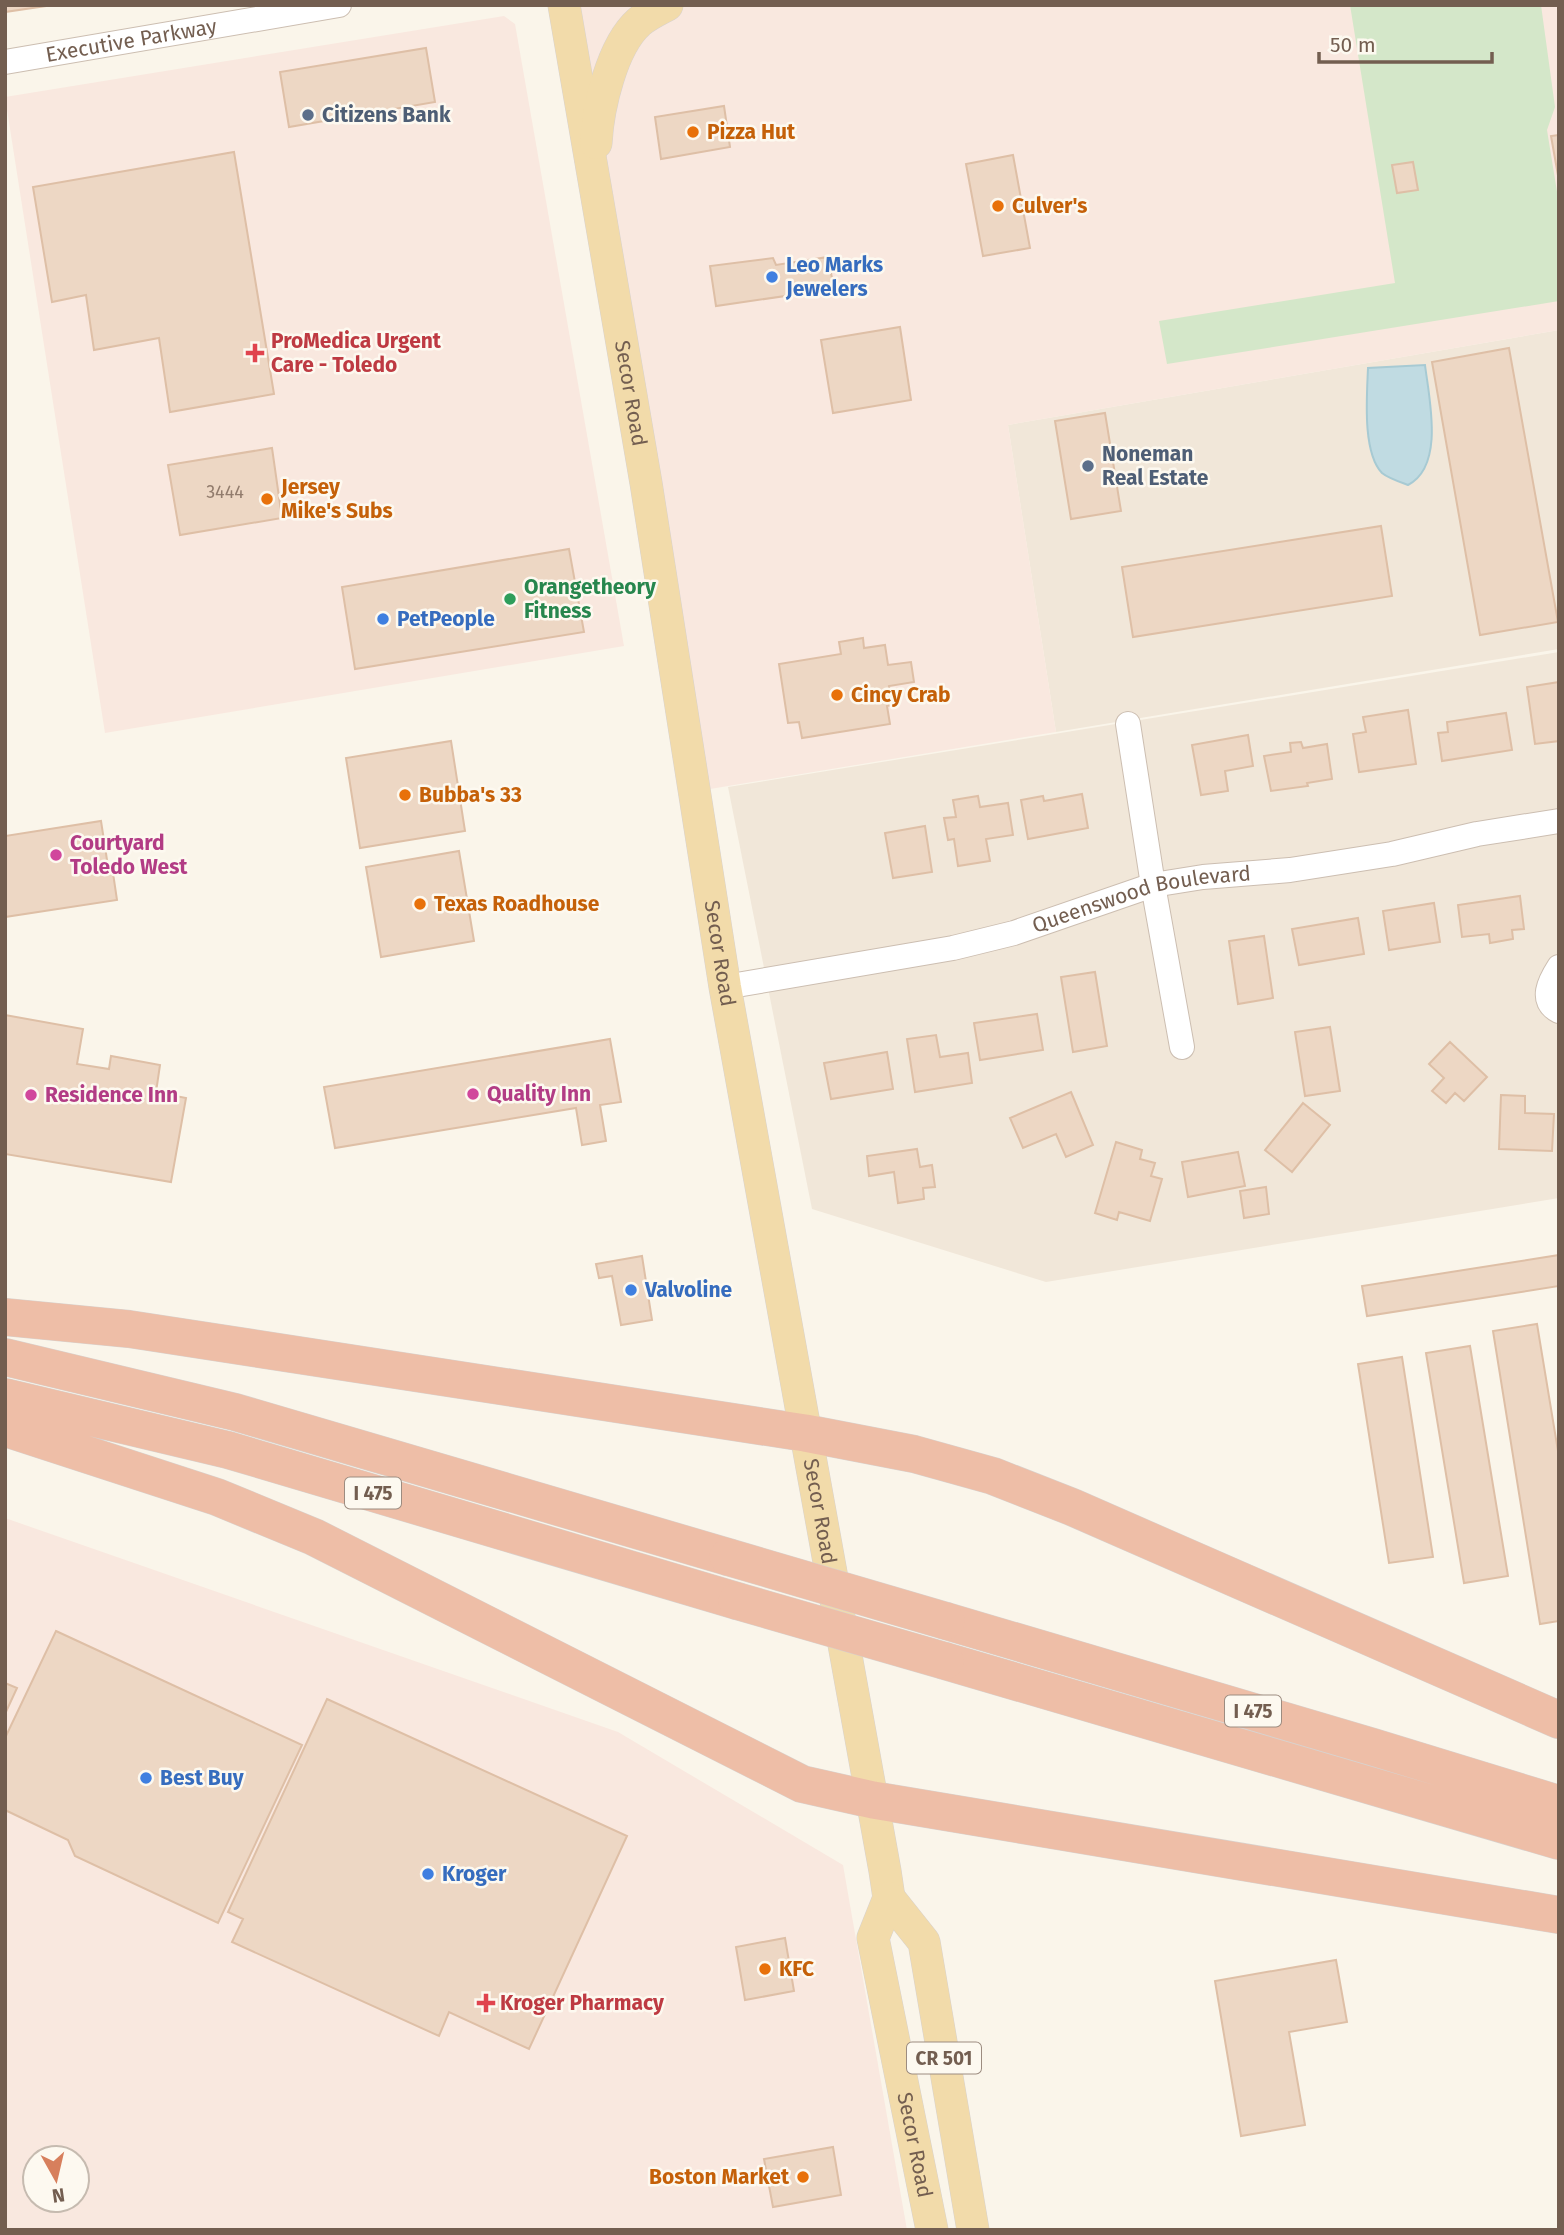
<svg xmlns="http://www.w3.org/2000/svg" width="1564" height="2235" font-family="'Fira Sans',sans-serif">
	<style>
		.residential { fill: #f1e7d9 }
		.commercial { fill: #f9e8df; fill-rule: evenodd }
		.green { fill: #d4e7c9 }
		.water { fill: #c0dbe2; stroke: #a7cad3; stroke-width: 2 }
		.building { fill: #edd7c4; stroke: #debfa6; stroke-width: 2 }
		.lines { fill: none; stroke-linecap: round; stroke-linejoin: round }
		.minor-casing { stroke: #ccbeb1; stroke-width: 26 }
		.major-casing { stroke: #d8d2ce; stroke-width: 33 }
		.highway-casing { stroke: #d8d2ce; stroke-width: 38 }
		.minor { stroke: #fff; stroke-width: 24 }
		.major { stroke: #f2dbaa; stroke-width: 32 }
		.highway { stroke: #eebea7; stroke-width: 37 }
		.highway-bridge-casing { stroke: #d8d2ce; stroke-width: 38; stroke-linecap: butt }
		.highway-bridge { stroke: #eebea7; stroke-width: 37 }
		.service-dot { fill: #5c6f8a; stroke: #fdf9f0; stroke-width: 2.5 }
		.food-dot { fill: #e8710a; stroke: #fdf9f0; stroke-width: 2.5 }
		.shop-dot { fill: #3f7fe0; stroke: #fdf9f0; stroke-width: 2.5 }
		.health-dot { fill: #e0444e; stroke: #fdf9f0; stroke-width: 2.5 }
		.leisure-dot { fill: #2e9e5b; stroke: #fdf9f0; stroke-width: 2.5 }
		.hotel-dot { fill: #d1479c; stroke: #fdf9f0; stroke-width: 2.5 }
		.labels { text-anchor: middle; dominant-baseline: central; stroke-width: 5; stroke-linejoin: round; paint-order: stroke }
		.number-label { font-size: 18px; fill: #927c6d }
		.shield { fill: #fdf9f0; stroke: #9c8c80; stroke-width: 2 }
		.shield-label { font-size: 19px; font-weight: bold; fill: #735e50 }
		.street-label { font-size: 21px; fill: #735e50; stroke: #fdf9f0 }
		.service-label { font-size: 21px; font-weight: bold; fill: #4e5e75; stroke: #fdf9f0; text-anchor: start }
		.food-label { font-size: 21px; font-weight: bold; fill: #c56008; stroke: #fdf9f0; text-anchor: start }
		.shop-label { font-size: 21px; font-weight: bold; fill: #366cbe; stroke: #fdf9f0; text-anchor: start }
		.health-label { font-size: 21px; font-weight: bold; fill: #be3a42; stroke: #fdf9f0; text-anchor: start }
		.leisure-label { font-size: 21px; font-weight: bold; fill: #27864d; stroke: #fdf9f0; text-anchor: start }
		.hotel-label { font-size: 21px; font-weight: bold; fill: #b23c85; stroke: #fdf9f0; text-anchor: start }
	</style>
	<rect width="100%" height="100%" fill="#faf5ea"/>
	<path class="residential" d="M1559 330V649L1056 732 1008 425Z
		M1559 652V1198L1046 1282 812 1209 728 787Z"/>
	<path class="commercial" d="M571 5H1559V330L1008 425 1056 732 710 789Z
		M504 16 515 24 624 646 105 733 5 97Z
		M5 1518 618 1732 843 1865 907 2230H5ZM35 2158H77V2200H35Z"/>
	<path class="green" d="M1350 5H1541L1555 107 1547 130 1559 204V301L1167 364 1159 321 1395 283Z"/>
	<path class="water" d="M1425 365C1429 398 1445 466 1408 485 1400 482 1388 478 1382 473 1362 452 1367 395 1368 368Z"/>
	<path class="building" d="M5 5H45L46 6 5 12Z
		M426 48 435 102 289 127 280 72Z
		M724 106 730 147 661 159 655 117Z
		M1559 135V181L1551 136Z
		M234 152 274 394 170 412 159 338 94 350 86 295 52 302 33 187Z
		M1013 155 1030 248 983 256 966 164Z
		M1413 162 1418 190 1397 193 1392 165Z
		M828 257 834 289 716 306 710 266 773 258 776 265Z
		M900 327 911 400 833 413 821 340Z
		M1509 348 1558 622 1480 635 1432 362Z
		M1105 413 1121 511 1071 519 1055 421Z
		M272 448 282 518 180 535 168 465Z
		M1381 526 1392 596 1133 637 1122 567Z
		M569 549 584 632 355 669 342 587Z
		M863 638 864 648 885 645 888 665 911 662 914 682 889 686 892 705 887 706 890 724 802 738 799 722 788 723 779 664 841 654 839 642Z
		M1559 682V741L1535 744 1527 687Z
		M1408 710 1416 764 1359 772 1353 734 1366 732 1363 717Z
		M1506 713 1512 750 1442 761 1438 733 1448 732 1447 722Z
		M1248 735 1253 766 1225 771 1228 791 1201 795 1192 745Z
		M451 741 465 831 360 848 346 758Z
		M1301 742 1303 748 1327 744 1332 779 1307 783 1308 786 1271 791 1264 756 1291 752 1290 743Z
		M1082 794 1088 828 1028 839 1021 800 1043 796 1044 801Z
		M978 796 980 807 1008 803 1013 835 986 839 990 861 958 866 954 839 948 840 944 818 956 817 953 800Z
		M101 821 109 873H113L117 900 5 917V836Z
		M925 826 932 872 893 878 885 833Z
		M459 851 474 941 381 957 366 867Z
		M1520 896 1524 929 1512 930 1513 939 1490 943 1489 934 1462 937 1458 905Z
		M1434 903 1440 942 1389 950 1383 911Z
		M1358 918 1364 954 1299 965 1292 929Z
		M1264 936 1273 998 1238 1004 1229 941Z
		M1095 972 1107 1046 1073 1052 1061 977Z
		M1037 1014 1043 1050 980 1060 974 1023Z
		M5 1015 83 1029 77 1064 109 1069 111 1056 160 1065 156 1092 186 1098 171 1182 5 1154Z
		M1330 1027 1340 1091 1305 1096 1295 1032Z
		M936 1035 940 1057 968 1053 972 1083 915 1092 907 1039Z
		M610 1039 621 1102 600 1105 606 1141 582 1145 576 1108 335 1148 324 1087Z
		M1450 1042 1487 1077 1464 1101 1455 1093 1446 1103 1432 1091 1444 1078 1429 1064Z
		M887 1052 893 1089 831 1099 824 1063Z
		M1071 1092 1093 1145 1066 1157 1056 1134 1023 1148 1010 1118Z
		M1501 1095 1525 1096V1113L1554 1114 1552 1151 1499 1149Z
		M1303 1103 1330 1125 1292 1172 1265 1150Z
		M1116 1142 1142 1150 1140 1159 1155 1163 1151 1176 1162 1179 1150 1221 1119 1212 1117 1220 1095 1213Z
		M917 1149 920 1167 932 1165 935 1187 923 1188 924 1199 898 1203 894 1172 869 1176 867 1156Z
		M1238 1152 1245 1186 1188 1197 1182 1162Z
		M1266 1187 1269 1214 1244 1218 1240 1191Z
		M1559 1255V1286L1367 1316 1362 1286Z
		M642 1256 652 1320 621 1325 612 1276 599 1278 596 1264Z
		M1537 1324 1559 1457V1621L1540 1624 1493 1331Z
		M1470 1346 1508 1576 1464 1583 1426 1353Z
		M1402 1357 1433 1557 1389 1563 1358 1364Z
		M56 1631 302 1745 218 1923 75 1856 68 1840 5 1810V1738Z
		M5 1683 17 1688 5 1714Z
		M327 1699 627 1836 529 2049 449 2012 439 2036 232 1942 243 1919 228 1912Z
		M785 1938 794 1991 745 2000 736 1947Z
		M1336 1960 1347 2022 1289 2032 1305 2125 1241 2136 1215 1981Z
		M833 2147 841 2195 773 2207 764 2159Z"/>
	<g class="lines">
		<defs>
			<g id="minor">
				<path id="s1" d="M5 62 339 5"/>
				<path d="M1128 724 1153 885 1182 1047"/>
				<path d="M1559 967C1550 981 1539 1001 1559 1011"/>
				<path id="s2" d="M725 987 953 948 1014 933 1153 885 1203 877 1290 870 1392 854 1477 834 1559 821"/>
			</g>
			<g id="major">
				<path id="s3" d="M564 5 646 483 725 987 885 1871 889 1898 873 1938 932 2230"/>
				<path d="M596 143C598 107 612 46 639 22 647 15 658 10 667 5"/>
				<path d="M889 1898 924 1942 973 2230"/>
			</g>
			<path id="highway" d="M5 1317 129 1329 805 1433 914 1454 993 1476 1072 1507 1559 1720
				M5 1357 235 1412 728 1557
				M5 1397 228 1450 737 1601
				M5 1428 217 1497 314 1537 802 1784 873 1800 1559 1915
				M946 1621 1373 1747 1559 1804
				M945 1661 1559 1841"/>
		</defs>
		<use href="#minor" class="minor-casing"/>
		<use href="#major" class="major-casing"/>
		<use href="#highway" class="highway-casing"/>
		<use href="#minor" class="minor"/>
		<use href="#major" class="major"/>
		<use href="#highway" class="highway"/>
		<defs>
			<path id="highway-bridge" d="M728 1557 946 1621
				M737 1601 945 1661"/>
		</defs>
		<use href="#highway-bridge" class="highway-bridge-casing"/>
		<use href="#highway-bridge" class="highway-bridge"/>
	</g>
	<g class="service-dot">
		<circle cx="308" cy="115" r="7"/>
		<circle cx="1088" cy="466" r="7"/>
	</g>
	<g class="food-dot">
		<circle cx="693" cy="132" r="7"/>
		<circle cx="998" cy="206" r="7"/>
		<circle cx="267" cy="499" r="7"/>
		<circle cx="837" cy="695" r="7"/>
		<circle cx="405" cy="795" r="7"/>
		<circle cx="420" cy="904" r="7"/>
		<circle cx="765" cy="1969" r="7"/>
		<circle cx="803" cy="2177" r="7"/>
	</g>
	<g class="shop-dot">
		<circle cx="772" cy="277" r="7"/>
		<circle cx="383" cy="619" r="7"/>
		<circle cx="631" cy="1290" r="7"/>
		<circle cx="146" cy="1778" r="7"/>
		<circle cx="428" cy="1874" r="7"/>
	</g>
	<g class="health-dot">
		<path d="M251.5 342.5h7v7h7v7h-7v7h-7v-7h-7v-7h7z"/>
		<path d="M482.5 1992.5h7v7h7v7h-7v7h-7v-7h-7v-7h7z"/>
	</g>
	<circle class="leisure-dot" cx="510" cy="599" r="7"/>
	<g class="hotel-dot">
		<circle cx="56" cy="855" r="7"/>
		<circle cx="473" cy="1094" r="7"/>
		<circle cx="31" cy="1095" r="7"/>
	</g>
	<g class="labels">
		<g class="number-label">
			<text x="225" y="492">3444</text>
		</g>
		<g class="shield">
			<rect x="345" y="1477.5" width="56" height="31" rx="5"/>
			<rect x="1225" y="1695.5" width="56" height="31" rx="5"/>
			<rect x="907" y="2042.5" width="74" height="31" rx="5"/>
		</g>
		<g class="shield-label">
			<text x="373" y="1493">I 475</text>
			<text x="1253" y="1711">I 475</text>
			<text x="944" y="2058">CR 501</text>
		</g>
		<g class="street-label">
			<text stroke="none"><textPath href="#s1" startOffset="128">Executive Parkway</textPath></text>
			<text stroke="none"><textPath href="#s3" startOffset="394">Secor Road</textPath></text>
			<text stroke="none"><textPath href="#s2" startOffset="427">Queenswood Boulevard</textPath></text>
			<text stroke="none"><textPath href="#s3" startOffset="961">Secor Road</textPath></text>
			<text stroke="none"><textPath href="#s3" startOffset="1528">Secor Road</textPath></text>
			<text stroke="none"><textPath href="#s3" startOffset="2175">Secor Road</textPath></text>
		</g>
		<g class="service-label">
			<text x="322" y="115">Citizens Bank</text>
			<text x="1102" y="454">Noneman<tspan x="1102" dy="24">Real Estate</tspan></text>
		</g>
		<g class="food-label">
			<text x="707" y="132">Pizza Hut</text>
			<text x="1012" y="206">Culver's</text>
			<text x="281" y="487">Jersey<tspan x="281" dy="24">Mike's Subs</tspan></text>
			<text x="851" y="695">Cincy Crab</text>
			<text x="419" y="795">Bubba's 33</text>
			<text x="434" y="904">Texas Roadhouse</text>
			<text x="779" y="1969">KFC</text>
			<text x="789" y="2177" text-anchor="end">Boston Market</text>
		</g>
		<g class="shop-label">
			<text x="786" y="265">Leo Marks<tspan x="786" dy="24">Jewelers</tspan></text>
			<text x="397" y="619">PetPeople</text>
			<text x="645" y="1290">Valvoline</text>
			<text x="160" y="1778">Best Buy</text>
			<text x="442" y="1874">Kroger</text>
		</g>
		<g class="health-label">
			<text x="271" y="341">ProMedica Urgent<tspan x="271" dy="24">Care - Toledo</tspan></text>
			<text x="500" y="2003">Kroger Pharmacy</text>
		</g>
		<g class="leisure-label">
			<text x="524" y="587">Orangetheory<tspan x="524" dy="24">Fitness</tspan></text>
		</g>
		<g class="hotel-label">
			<text x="70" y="843">Courtyard<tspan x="70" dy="24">Toledo West</tspan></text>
			<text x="487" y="1094">Quality Inn</text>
			<text x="45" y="1095">Residence Inn</text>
		</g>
	</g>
	<rect width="1564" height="2235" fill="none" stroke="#735e50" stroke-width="14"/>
	<g transform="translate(56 2179) rotate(172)"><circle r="33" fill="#fdf9f0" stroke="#c6bbb0" stroke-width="2"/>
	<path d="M0-5L12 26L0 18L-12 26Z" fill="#d77f5c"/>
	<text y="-10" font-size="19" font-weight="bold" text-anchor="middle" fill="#735e50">N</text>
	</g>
	<path d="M1319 52v10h173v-10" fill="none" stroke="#735e50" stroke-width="3.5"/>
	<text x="1330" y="52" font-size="21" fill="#735e50" stroke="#fdf9f0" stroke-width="5" paint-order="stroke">50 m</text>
</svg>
